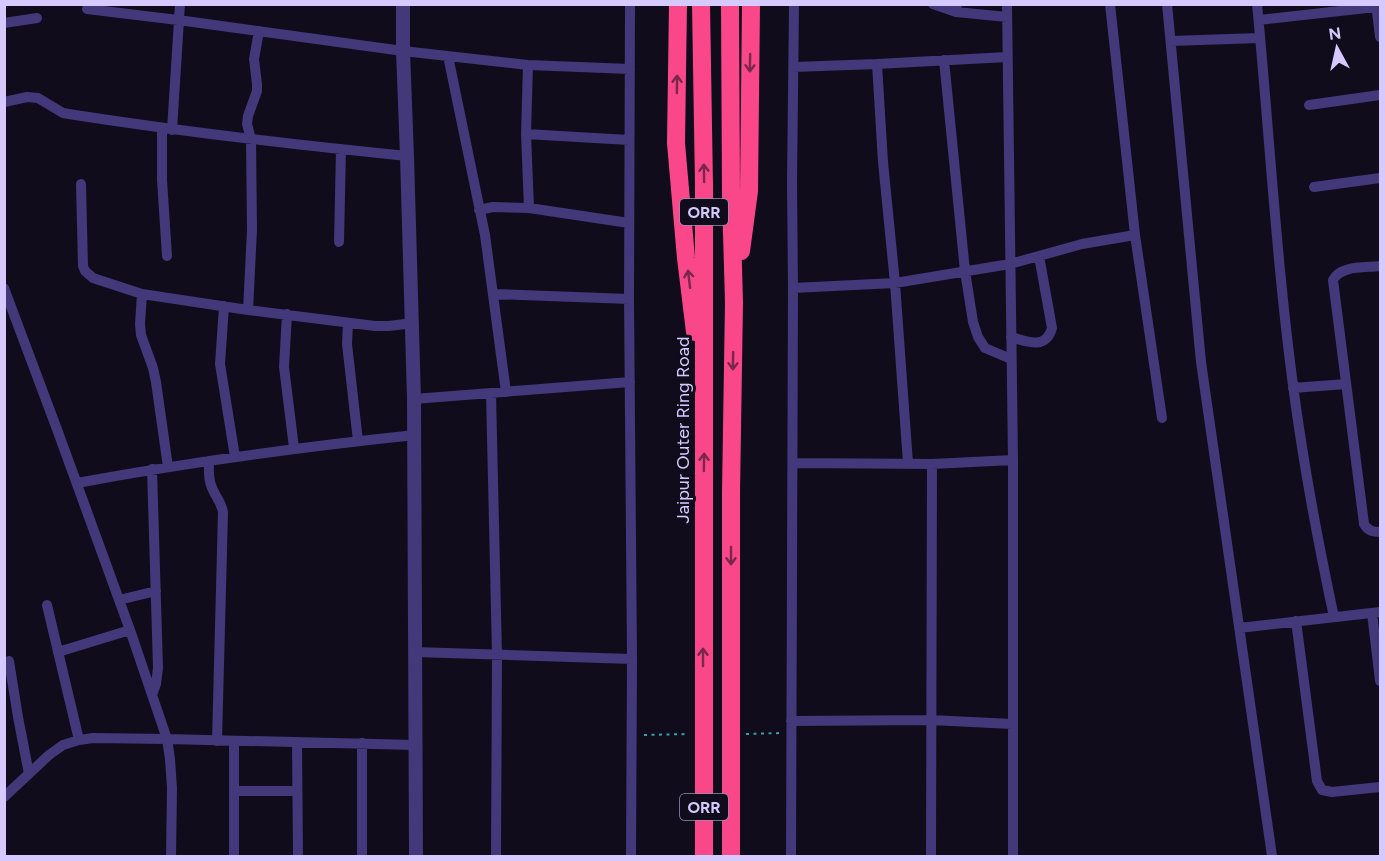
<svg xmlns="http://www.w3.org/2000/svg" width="1385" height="861" font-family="Figtree,sans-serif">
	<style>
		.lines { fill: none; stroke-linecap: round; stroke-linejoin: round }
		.path { stroke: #30a4aa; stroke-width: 2; stroke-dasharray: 3 4.5; stroke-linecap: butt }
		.minor { stroke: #42387a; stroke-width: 10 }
		.tertiary { stroke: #42387a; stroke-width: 14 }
		.motorway { stroke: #fa4789; stroke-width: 18 }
		.oneway { stroke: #79274d }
		.labels { text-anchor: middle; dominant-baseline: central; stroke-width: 6; stroke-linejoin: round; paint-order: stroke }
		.shield { fill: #100c1c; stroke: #9a90ba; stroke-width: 1.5 }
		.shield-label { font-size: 16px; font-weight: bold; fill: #d5c9fe }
		.street-label { font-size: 18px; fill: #d5c9fe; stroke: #100c1c }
	</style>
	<rect width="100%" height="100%" fill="#100c1c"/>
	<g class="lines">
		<path class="path" d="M746 734 782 733
			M644 735 689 734"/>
		<path class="minor" d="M630 4 629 299 632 659 631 856
			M933 4 956 12
			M957 4 956 12 1007 17
			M1007 4 1013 460V856
			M1110 4 1135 235 1162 418
			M1167 4 1201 362 1272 856
			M1257 4C1270 139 1277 274 1296 407 1306 478 1319 547 1334 617
			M1376 4 1380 37
			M87 9 178 20 403 51 528 65 630 69
			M1259 20 1376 7
			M4 23 37 18
			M1171 41 1259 38
			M448 56 485 235 506 392
			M944 60 965 271 973 322 978 337 985 348 1011 359
			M528 65 526 134 529 208
			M794 67 877 64
			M4 102 27 97 38 98 63 113 75 115C185 132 296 145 407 156
			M1309 105 1380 95
			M162 128V180L167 256
			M172 130 180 4
			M526 134 629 140
			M81 184 83 266 85 271 93 278 142 294 248 310 375 326H389L413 323
			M1314 187 1380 178
			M479 210 493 207 529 208 629 223
			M339 242 341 149
			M1380 266C1365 268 1341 265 1333 280L1364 524C1368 531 1373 532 1380 532
			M4 288 58 432 130 630 167 739 170 759 172 788 171 856
			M793 288 895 283 1010 264 1082 244 1135 235
			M142 294 140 324 141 335 153 368 156 382 168 467
			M493 294 629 299
			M224 306 220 364 235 457
			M248 310 252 230 251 139 247 124 248 116 257 91V84L254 59 259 31
			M287 314 284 367 294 448
			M348 323 347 344 358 441
			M1011 337C1027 342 1046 350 1052 328L1039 256
			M1293 388 1346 384
			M491 393 497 655 496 856
			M414 399 630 382
			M209 461C209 469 208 477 211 485 214 495 221 501 223 512L217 741
			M793 463 932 464
			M908 463 895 283 883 162 877 64 1007 57
			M152 469 158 668 156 684 152 695
			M77 483C189 462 301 447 415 435
			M119 600 156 591
			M47 605 79 740
			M1372 613 1380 681
			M1296 621 1317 781 1322 790 1332 792 1380 787
			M1239 628 1380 612
			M58 652 130 630
			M415 652 632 659
			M9 661 18 717 29 774
			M791 721 931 720 1012 724
			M297 742 298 856
			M362 743V856
			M234 791H297
			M4 797 49 755 63 745 79 740 93 738 167 739 415 745
			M234 856V741
			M791 856 793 288 792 182 794 4
			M931 856 932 464 1013 460"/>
		<path class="tertiary" d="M403 4V51L407 156 414 399 416 856"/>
		<path class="motorway" d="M678 4 676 143 686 258 695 332
			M701 4 704 186V856
			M730 4 731 198 734 302 731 492V856
			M741 251 749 191 751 4"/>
	</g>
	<defs><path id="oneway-shaft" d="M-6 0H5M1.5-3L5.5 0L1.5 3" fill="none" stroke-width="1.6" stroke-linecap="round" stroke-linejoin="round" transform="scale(1.5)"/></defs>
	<g class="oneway">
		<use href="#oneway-shaft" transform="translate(750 63) rotate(91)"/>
		<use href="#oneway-shaft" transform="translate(677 84) rotate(-89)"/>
		<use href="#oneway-shaft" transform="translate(704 173) rotate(-91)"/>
		<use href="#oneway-shaft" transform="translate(689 279) rotate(-97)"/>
		<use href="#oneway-shaft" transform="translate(733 361) rotate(91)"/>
		<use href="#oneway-shaft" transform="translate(704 462) rotate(-89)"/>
		<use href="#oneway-shaft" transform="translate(731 556) rotate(90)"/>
		<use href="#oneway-shaft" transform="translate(703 657) rotate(-90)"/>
	</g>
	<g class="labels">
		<g class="shield">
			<rect x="680" y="199" width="48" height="26" rx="4.5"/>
			<rect x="680" y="794" width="48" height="26" rx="4.5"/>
		</g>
		<g class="shield-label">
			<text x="704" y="212">ORR</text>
			<text x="704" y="807">ORR</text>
		</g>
		<g class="street-label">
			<text transform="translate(683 430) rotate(-90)">Jaipur Outer Ring Road</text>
		</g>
	</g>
	<rect width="1385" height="861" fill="none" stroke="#d5c9fe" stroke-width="12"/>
	<g transform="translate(1337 48) rotate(352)" stroke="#100c1c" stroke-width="4.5" paint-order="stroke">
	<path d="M0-4.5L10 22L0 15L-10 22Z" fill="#d5c9fe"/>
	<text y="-9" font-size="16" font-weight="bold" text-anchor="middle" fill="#d5c9fe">N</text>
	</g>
</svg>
